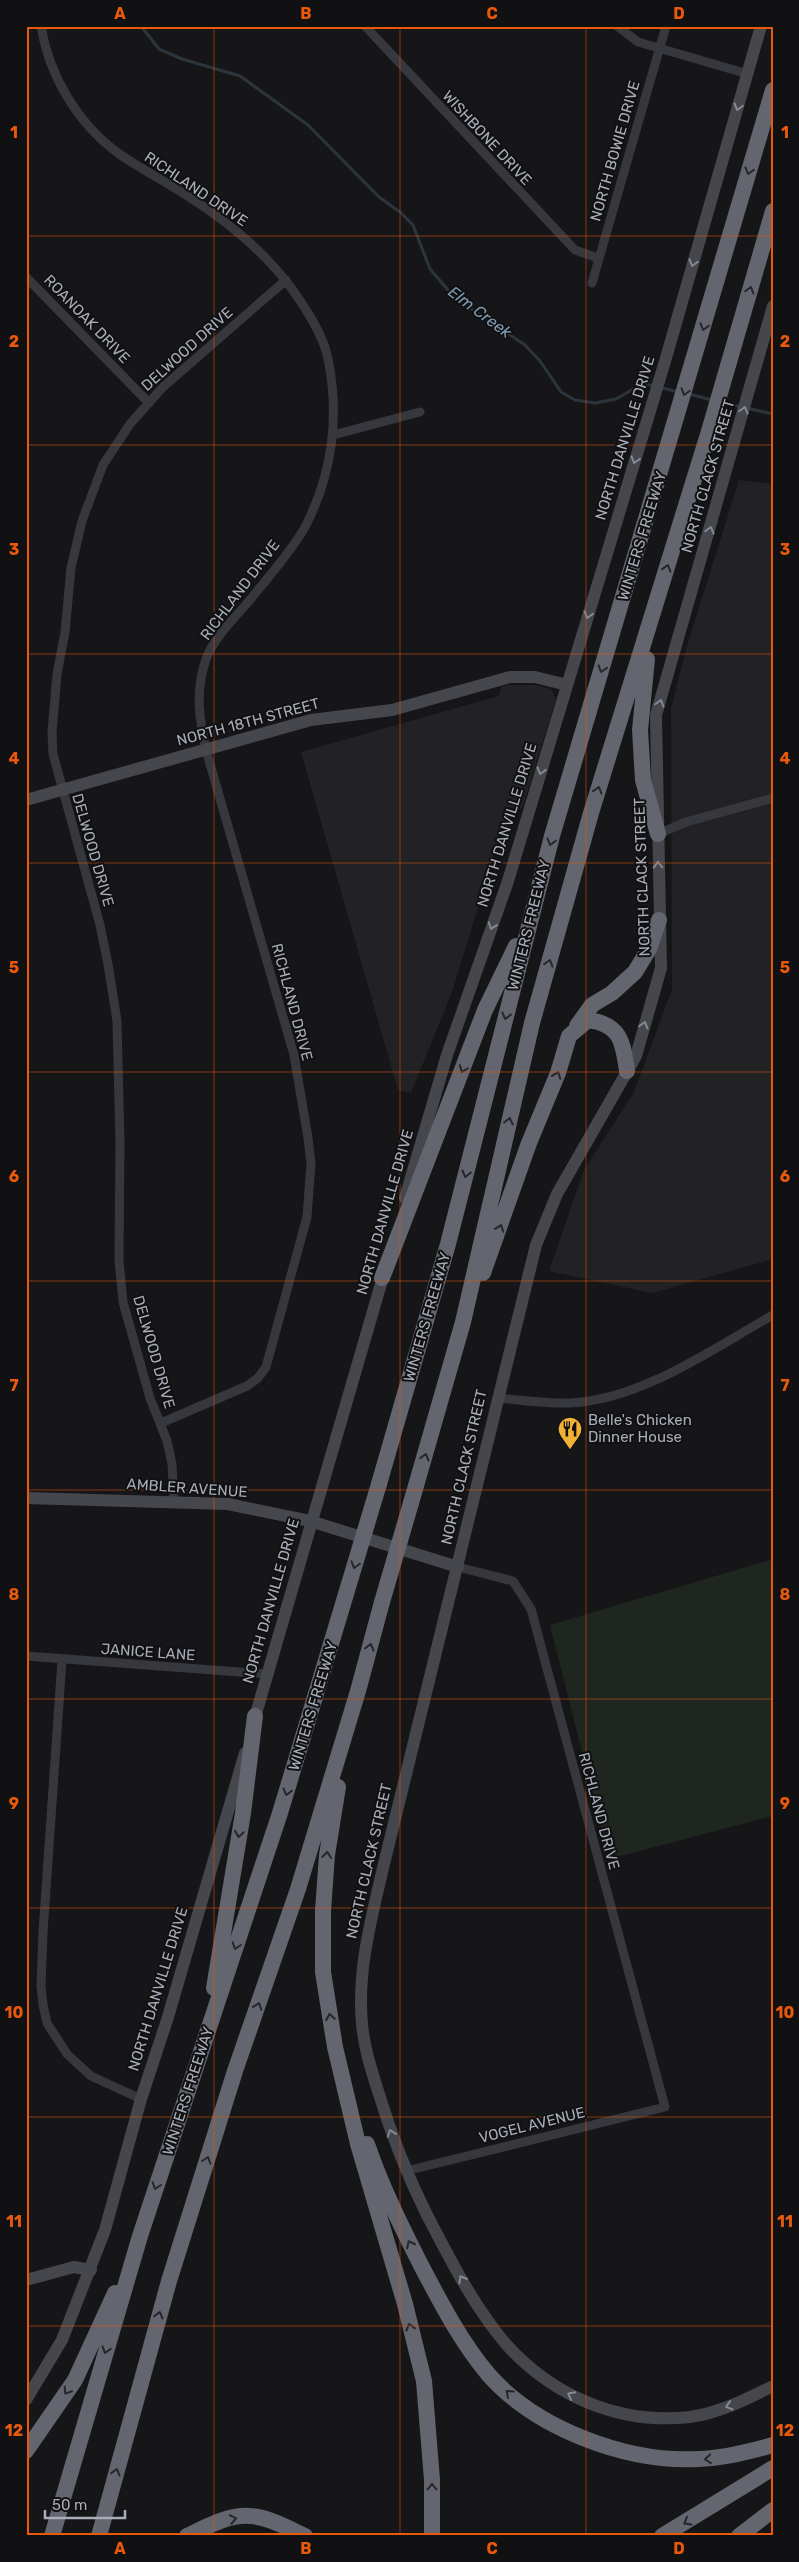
<svg xmlns="http://www.w3.org/2000/svg" width="799" height="2562" font-family="Rubik,sans-serif">
	<style>
		.built { fill: #222225 }
		.green { fill: #1e261f }
		.lines { fill: none; stroke-linecap: round; stroke-linejoin: round }
		.stream { stroke: #2c353c; stroke-width: 3 }
		.street { stroke: #37383d; stroke-width: 9 }
		.secondary { stroke: #45474d; stroke-width: 12 }
		.highway { stroke: #63666e; stroke-width: 16 }
		.highway-bridge { stroke: #63666e; stroke-width: 16 }
		.oneway { stroke: #858993 }
		.oneway2 { stroke: #26262a }
		.grid { fill: none; stroke: #e8590c; stroke-width: 1; stroke-opacity: 0.55 }
		.labels { text-anchor: middle; dominant-baseline: central; stroke-width: 4; stroke-linejoin: round; paint-order: stroke }
		.street-label { font-size: 15px; fill: #a8adb8; stroke: #111113 }
		.poi-label { font-size: 15px; fill: #a8adb8; stroke: #111113; text-anchor: start }
		.water-label { font-size: 16px; font-style: italic; fill: #7f9bb3; stroke: #111113 }
		.neatline { fill: none; stroke: #e8590c; stroke-width: 2 }
		.grid-label { font-size: 16px; text-anchor: middle; font-weight: bold; fill: #e8590c }
	</style>
	<rect width="100%" height="100%" fill="#161618"/>
	<path class="built" d="M739 480 773 484V1259L652 1293 549 1271 584 1170 634 1092 672 989 671 708 687 646Z
		M509 685H535L551 689 556 699 522 809 509 807 452 992 411 1093 398 1090 301 752 499 696 501 687Z"/>
	<path class="green" d="M773 1559V1816L609 1859 550 1625Z"/>
	<g class="lines">
		<path class="stream" d="M141 26 159 49 182 59 240 76 308 125 379 197 400 212 413 225 430 269 454 297 525 345 540 361 561 392 575 400 595 403 616 399 644 383 653 386
			M659 387 678 392
			M689 394 712 400
			M723 402 741 407
			M747 408 773 414"/>
		<path class="street" d="M41 26C49 75 77 123 118 153 139 168 163 180 186 195 229 222 271 257 299 299 311 317 324 338 328 359 340 417 332 475 305 527 293 549 270 575 254 595 239 614 215 635 206 659 195 692 199 717 206 750L294 1055 308 1138 311 1163 307 1217 266 1367 258 1378 247 1386 161 1423
			M365 26 575 250 598 258
			M617 26 638 42 748 74
			M26 277 149 403
			M592 283 666 26
			M333 435 420 412
			M658 834 686 822 773 798
			M497 1398C521 1400 546 1404 570 1403 641 1400 712 1349 773 1315
			M174 1501 172 1464 167 1441 150 1398 123 1302 119 1260 120 1142 117 1021 108 964 100 925 53 754 52 733 57 674 65 632 71 568 82 521 103 465 130 424 163 387 286 280
			M26 1656 267 1674
			M62 1660 43 1932 41 1986 43 2005 47 2023 67 2054 91 2076 141 2099
			M406 2171 665 2107 531 1609 513 1581 458 1567"/>
		<path class="secondary" d="M773 306 656 715 661 968 636 1056 557 1194 536 1245 383 1868C371 1920 357 1971 362 2024 364 2047 371 2069 378 2091 391 2134 407 2175 427 2215 450 2259 473 2305 505 2343 552 2396 619 2425 690 2417 719 2413 747 2399 773 2386
			M26 800 311 720 392 710 510 677H535L567 685
			M405 1198 447 1055 508 881 666 358 761 26
			M26 1498 228 1504 310 1521 458 1567
			M253 1724 385 1270
			M26 2280 74 2267 91 2270
			M26 2400 62 2340 105 2230 141 2099 168 2017 245 1753"/>
		<path class="highway" d="M647 659 640 730 643 780 658 834
			M577 1026 592 1005 612 993 635 972 649 949 659 920
			M483 1273 529 1143 558 1073 569 1036 588 1020C621 1024 623 1043 627 1071
			M382 1278 485 1010 516 946
			M379 1484 448 1244 552 836 773 90
			M411 1503 463 1322 532 1023 591 813 709 431 773 211
			M338 1787 327 1855 323 1911V1972L335 2047 358 2144 405 2304 424 2381 432 2480V2536
			M214 1988 243 1813 255 1716
			M367 2144C382 2188 403 2230 424 2271 443 2307 462 2343 488 2374 536 2429 627 2463 699 2459 724 2458 748 2452 773 2445
			M26 2451 75 2380 115 2293
			M52 2536 140 2236 280 1813 346 1594
			M99 2536 169 2281 235 2071 298 1889 358 1691 382 1602
			M187 2536C206 2527 229 2514 250 2516 268 2517 288 2528 305 2536
			M662 2536 773 2468
			M739 2536 773 2510"/>
		<path class="highway-bridge" d="M346 1594 379 1484
			M382 1602 411 1503"/>
	</g>
	<defs><path id="oneway-chevron" d="M-2-3.5L2.5 0L-2 3.5" fill="none" stroke-width="1.6" stroke-linecap="round" stroke-linejoin="round" transform="scale(1.25)"/></defs>
	<g class="oneway">
		<use href="#oneway-chevron" transform="translate(738 107) rotate(106)"/>
		<use href="#oneway-chevron" transform="translate(693 263) rotate(106)"/>
		<use href="#oneway-chevron" transform="translate(744 410) rotate(-75)"/>
		<use href="#oneway-chevron" transform="translate(635 460) rotate(107)"/>
		<use href="#oneway-chevron" transform="translate(710 530) rotate(-74)"/>
		<use href="#oneway-chevron" transform="translate(588 615) rotate(107)"/>
		<use href="#oneway-chevron" transform="translate(660 703) rotate(-74)"/>
		<use href="#oneway-chevron" transform="translate(541 771) rotate(107)"/>
		<use href="#oneway-chevron" transform="translate(658 865) rotate(-91)"/>
		<use href="#oneway-chevron" transform="translate(492 926) rotate(110)"/>
		<use href="#oneway-chevron" transform="translate(644 1025) rotate(-75)"/>
		<use href="#oneway-chevron" transform="translate(391 2133) rotate(-109)"/>
		<use href="#oneway-chevron" transform="translate(462 2279) rotate(-120)"/>
		<use href="#oneway-chevron" transform="translate(571 2395) rotate(-152)"/>
		<use href="#oneway-chevron" transform="translate(729 2406) rotate(164)"/>
	</g>
	<g class="oneway2">
		<use href="#oneway-chevron" transform="translate(749 171) rotate(106)"/>
		<use href="#oneway-chevron" transform="translate(750 290) rotate(-74)"/>
		<use href="#oneway-chevron" transform="translate(704 327) rotate(106)"/>
		<use href="#oneway-chevron" transform="translate(685 392) rotate(106)"/>
		<use href="#oneway-chevron" transform="translate(667 568) rotate(-73)"/>
		<use href="#oneway-chevron" transform="translate(602 669) rotate(107)"/>
		<use href="#oneway-chevron" transform="translate(598 790) rotate(-73)"/>
		<use href="#oneway-chevron" transform="translate(551 842) rotate(105)"/>
		<use href="#oneway-chevron" transform="translate(549 963) rotate(-74)"/>
		<use href="#oneway-chevron" transform="translate(506 1016) rotate(104)"/>
		<use href="#oneway-chevron" transform="translate(463 1069) rotate(111)"/>
		<use href="#oneway-chevron" transform="translate(557 1075) rotate(-70)"/>
		<use href="#oneway-chevron" transform="translate(509 1121) rotate(-77)"/>
		<use href="#oneway-chevron" transform="translate(466 1174) rotate(104)"/>
		<use href="#oneway-chevron" transform="translate(500 1228) rotate(-71)"/>
		<use href="#oneway-chevron" transform="translate(425 1457) rotate(-74)"/>
		<use href="#oneway-chevron" transform="translate(355 1565) rotate(106)"/>
		<use href="#oneway-chevron" transform="translate(370 1647) rotate(-75)"/>
		<use href="#oneway-chevron" transform="translate(287 1792) rotate(107)"/>
		<use href="#oneway-chevron" transform="translate(239 1834) rotate(99)"/>
		<use href="#oneway-chevron" transform="translate(327 1855) rotate(-83)"/>
		<use href="#oneway-chevron" transform="translate(236 1946) rotate(108)"/>
		<use href="#oneway-chevron" transform="translate(258 2006) rotate(-71)"/>
		<use href="#oneway-chevron" transform="translate(330 2017) rotate(-99)"/>
		<use href="#oneway-chevron" transform="translate(207 2160) rotate(-72)"/>
		<use href="#oneway-chevron" transform="translate(156 2186) rotate(108)"/>
		<use href="#oneway-chevron" transform="translate(410 2244) rotate(-117)"/>
		<use href="#oneway-chevron" transform="translate(159 2315) rotate(-75)"/>
		<use href="#oneway-chevron" transform="translate(410 2327) rotate(-104)"/>
		<use href="#oneway-chevron" transform="translate(106 2350) rotate(106)"/>
		<use href="#oneway-chevron" transform="translate(67 2391) rotate(123)"/>
		<use href="#oneway-chevron" transform="translate(509 2393) rotate(-138)"/>
		<use href="#oneway-chevron" transform="translate(708 2459) rotate(175)"/>
		<use href="#oneway-chevron" transform="translate(116 2472) rotate(-75)"/>
		<use href="#oneway-chevron" transform="translate(432 2487) rotate(-90)"/>
		<use href="#oneway-chevron" transform="translate(233 2519) rotate(-11)"/>
		<use href="#oneway-chevron" transform="translate(687 2522) rotate(150)"/>
	</g>
	<path class="grid" d="M214 26V2536M400 26V2536M586 26V2536M26 236H773M26 445H773M26 654H773M26 863H773M26 1072H773M26 1281H773M26 1490H773M26 1699H773M26 1908H773M26 2117H773M26 2326H773"/>
	<defs>
		<symbol id="restaurant-pin" viewBox="-11 -11 22 30"><path d="M0 17L-7.5 6A9.5 9.5 0 1 1 7.5 6Z" fill="#f2b134" stroke="#111113"/><path d="M-5-6h1v4h1v-4h1v4h1v-4h1v5L-1.5 .5V6h-2V.5L-5-1ZM5-6V6H3V1.5H1.5Q1.5-4 5-6Z" fill="#111"/></symbol>
	</defs>
	<g fill-rule="evenodd">
		<use href="#restaurant-pin" x="556" y="1415" width="28" height="38"/>
	</g>
	<g class="labels">
		<g class="street-label">
			<text transform="translate(487 138) rotate(47)">WISHBONE DRIVE</text>
			<text transform="translate(615 151) rotate(-74)">NORTH BOWIE DRIVE</text>
			<text transform="translate(196 189) rotate(34)">RICHLAND DRIVE</text>
			<text transform="translate(87 319) rotate(46)">ROANOAK DRIVE</text>
			<text transform="translate(187 349) rotate(-42)">DELWOOD DRIVE</text>
			<text transform="translate(625 438) rotate(-73)">NORTH DANVILLE DRIVE</text>
			<text transform="translate(708 476) rotate(-74)">NORTH CLACK STREET</text>
			<text transform="translate(642 536) rotate(-73)">WINTERS FREEWAY</text>
			<text transform="translate(240 590) rotate(-53)">RICHLAND DRIVE</text>
			<text transform="translate(248 722) rotate(-15)">NORTH 18TH STREET</text>
			<text transform="translate(507 825) rotate(-73)">NORTH DANVILLE DRIVE</text>
			<text transform="translate(93 850) rotate(74)">DELWOOD DRIVE</text>
			<text transform="translate(642 877) rotate(-92)">NORTH CLACK STREET</text>
			<text transform="translate(529 925) rotate(-76)">WINTERS FREEWAY</text>
			<text transform="translate(292 1002) rotate(75)">RICHLAND DRIVE</text>
			<text transform="translate(385 1212) rotate(-74)">NORTH DANVILLE DRIVE</text>
			<text transform="translate(427 1317) rotate(-74)">WINTERS FREEWAY</text>
			<text transform="translate(154 1352) rotate(74)">DELWOOD DRIVE</text>
			<text transform="translate(464 1467) rotate(-77)">NORTH CLACK STREET</text>
			<text transform="translate(187 1488) rotate(4)">AMBLER AVENUE</text>
			<text transform="translate(271 1601) rotate(-74)">NORTH DANVILLE DRIVE</text>
			<text transform="translate(148 1652) rotate(4)">JANICE LANE</text>
			<text transform="translate(313 1706) rotate(-73)">WINTERS FREEWAY</text>
			<text transform="translate(599 1811) rotate(75)">RICHLAND DRIVE</text>
			<text transform="translate(369 1861) rotate(-77)">NORTH CLACK STREET</text>
			<text transform="translate(158 1989) rotate(-73)">NORTH DANVILLE DRIVE</text>
			<text transform="translate(188 2091) rotate(-72)">WINTERS FREEWAY</text>
			<text transform="translate(532 2125) rotate(-14)">VOGEL AVENUE</text>
		</g>
		<g class="poi-label">
			<text x="588" y="1420">Belle's Chicken<tspan x="588" dy="17">Dinner House</tspan></text>
		</g>
		<g class="water-label">
			<text transform="translate(480 312) rotate(37)">Elm Creek</text>
		</g>
	</g>
	<rect width="799" height="2562" fill="none" stroke="#111113" stroke-width="55"/>
	<path d="M45 2510v8h80v-8" fill="none" stroke="#a8adb8" stroke-width="2.5"/>
	<text x="52" y="2510" font-size="15" fill="#a8adb8" stroke="#111113" stroke-width="4" paint-order="stroke">50 m</text>
	<rect x="28" y="28" width="744" height="2506" class="neatline"/>
	<g class="grid-label">
		<text x="120" y="19">A</text>
		<text x="306" y="19">B</text>
		<text x="492" y="19">C</text>
		<text x="679" y="19">D</text>
		<text x="14" y="138">1</text>
		<text x="785" y="138">1</text>
		<text x="14" y="347">2</text>
		<text x="785" y="347">2</text>
		<text x="14" y="555">3</text>
		<text x="785" y="555">3</text>
		<text x="14" y="764">4</text>
		<text x="785" y="764">4</text>
		<text x="14" y="973">5</text>
		<text x="785" y="973">5</text>
		<text x="14" y="1182">6</text>
		<text x="785" y="1182">6</text>
		<text x="14" y="1391">7</text>
		<text x="785" y="1391">7</text>
		<text x="14" y="1600">8</text>
		<text x="785" y="1600">8</text>
		<text x="14" y="1809">9</text>
		<text x="785" y="1809">9</text>
		<text x="14" y="2018">10</text>
		<text x="785" y="2018">10</text>
		<text x="14" y="2227">11</text>
		<text x="785" y="2227">11</text>
		<text x="14" y="2436">12</text>
		<text x="785" y="2436">12</text>
		<text x="120" y="2554">A</text>
		<text x="306" y="2554">B</text>
		<text x="492" y="2554">C</text>
		<text x="679" y="2554">D</text>
	</g>
</svg>
